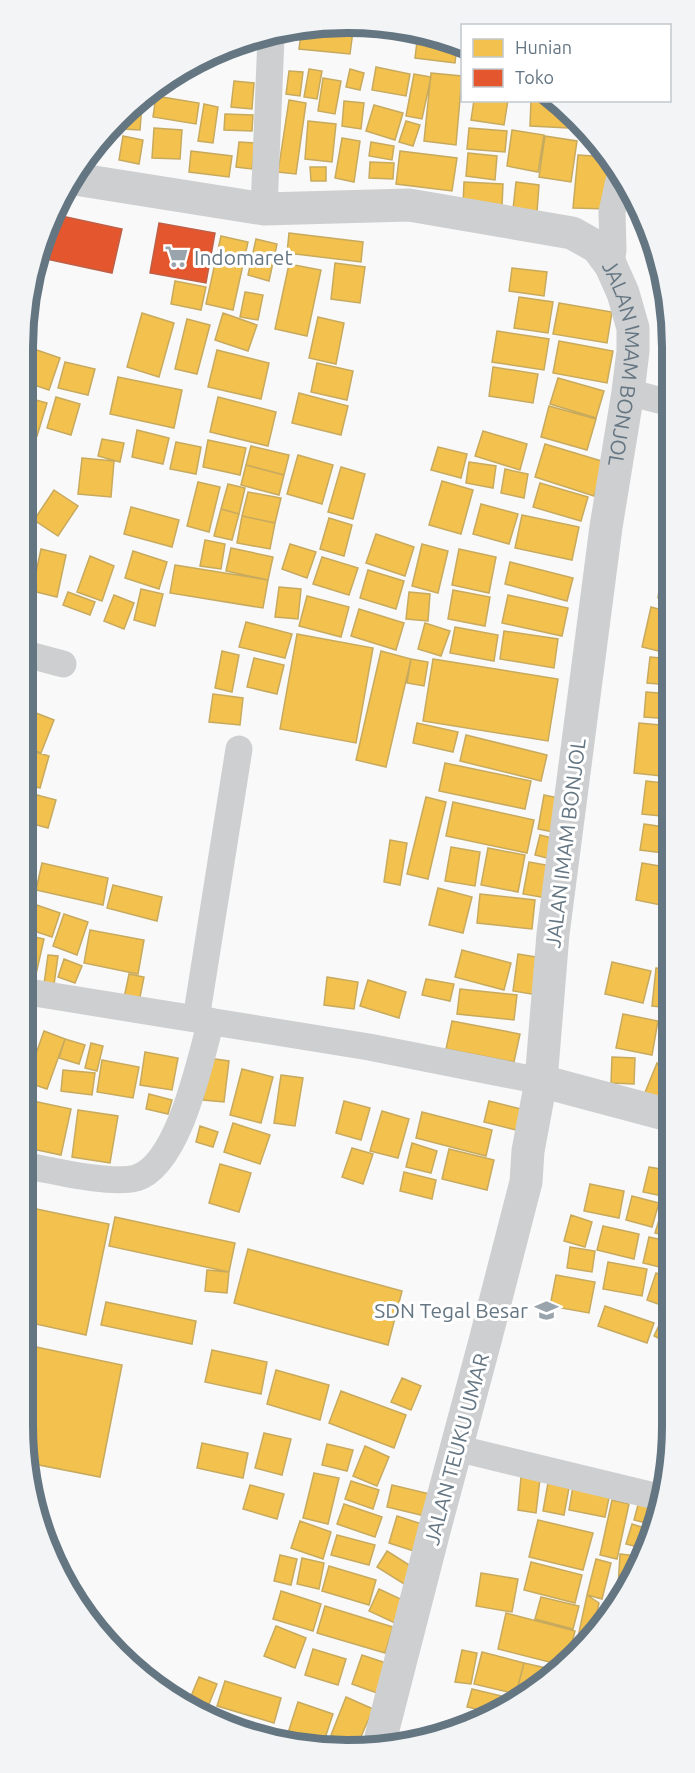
<svg xmlns="http://www.w3.org/2000/svg" width="695" height="1773" font-family="Ubuntu,sans-serif">
	<style>
		.homes { fill: #f2c14e; stroke: #c8aa5e; stroke-width: 1.5 }
		.shops { fill: #e4572e; stroke: #be6048; stroke-width: 1.5 }
		.lines { fill: none; stroke-linecap: round; stroke-linejoin: round }
		.minor { stroke: #cecfd0; stroke-width: 27 }
		.tertiary { stroke: #cecfd0; stroke-width: 33 }
		.labels { text-anchor: middle; dominant-baseline: central; stroke-width: 6; stroke-linejoin: round; paint-order: stroke }
		.poi-label { font-size: 21px; fill: #657683; stroke: #fff; text-anchor: start }
		.street-label { font-size: 21px; fill: #657683; stroke: #fff }
		.rim { fill: none; stroke: #657683; stroke-width: 8 }
	</style>
	<rect width="100%" height="100%" fill="#f9f9f9"/>
	<path class="homes" d="M302 26 353 31 350 54 299 49Z
		M418 33 432 34 457 45 455 63 415 58Z
		M376 67 410 74 406 96 372 90Z
		M309 69 322 71 317 99 304 97Z
		M350 69 364 73 360 90 346 87Z
		M289 71 303 72 300 96 286 94Z
		M431 73 462 76 456 145 424 141Z
		M414 74 431 77 422 119 406 116Z
		M323 78 341 81 335 114 318 111Z
		M234 81 254 83 252 109 231 107Z
		M156 96 199 103 196 124 153 117Z
		M289 100 306 103 296 174 278 172Z
		M474 100H508L504 125 471 120Z
		M531 100H554L569 113 568 128 530 126Z
		M344 101 364 103 361 129 342 126Z
		M142 104 140 130 122 129 123 121Z
		M204 104 218 107 213 143 198 141Z
		M374 105 403 113 395 140 366 131Z
		M225 114 253 115 252 131 224 130Z
		M308 121 336 124 332 162 305 159Z
		M406 121 420 125 413 146 399 142Z
		M117 125 116 138 105 137Z
		M154 128 182 130 180 159 152 158Z
		M469 128 507 131 505 152 467 149Z
		M512 130 544 135 538 172 507 166Z
		M123 136 143 140 139 164 119 160Z
		M545 136 577 141 571 182 539 177Z
		M342 138 360 141 354 182 335 178Z
		M239 142 255 143 252 169 236 167Z
		M371 142 394 146 392 160 369 156Z
		M191 151 232 156 229 177 189 172Z
		M400 151 457 158 452 191 396 184Z
		M468 153 497 156 495 180 466 176Z
		M578 155 608 157 612 163 608 209 573 208Z
		M370 162 394 163 393 179 369 178Z
		M310 167H326V181H311Z
		M464 182 503 184 502 206 463 204Z
		M516 182 539 185 537 212 513 209Z
		M289 233 363 242 361 262 287 253Z
		M221 236 248 242 233 310 206 304Z
		M256 239 277 244 269 281 248 275Z
		M335 263 365 267 360 303 331 299Z
		M289 264 321 270 307 336 275 329Z
		M512 268 547 272 544 296 509 291Z
		M175 281 206 287 201 310 171 304Z
		M245 292 263 295 258 320 240 317Z
		M519 297 553 302 548 333 514 328Z
		M559 303 612 312 607 343 553 334Z
		M142 313 174 323 159 377 127 367Z
		M223 313 257 325 248 351 215 340Z
		M318 317 344 323 336 364 309 358Z
		M187 319 210 325 197 374 175 369Z
		M497 331 549 339 544 370 492 362Z
		M559 341 613 351 607 383 553 373Z
		M31 348 60 358 49 390 22 381V374Z
		M217 350 269 363 261 399 208 387Z
		M65 362 95 369 88 395 58 388Z
		M317 363 353 371 347 400 311 392Z
		M493 367 538 374 533 403 489 396Z
		M118 377 182 390 174 428 110 414Z
		M558 378 604 391 596 418 550 404Z
		M299 393 348 406 341 435 292 423Z
		M25 397 47 403 37 436 22 432V406Z
		M56 397 80 404 71 435 47 428Z
		M218 397 276 412 268 446 210 432Z
		M549 406 596 419 587 450 541 437Z
		M137 430 169 438 163 464 132 457Z
		M483 431 527 444 520 470 475 456Z
		M102 439 124 443 120 462 98 456Z
		M208 440 246 448 240 475 203 467Z
		M176 442 201 447 196 474 170 469Z
		M545 444 605 462 594 496 535 477Z
		M251 446 289 455 284 475 246 465Z
		M438 447 467 454 461 478 431 470Z
		M298 455 333 465 322 504 287 494Z
		M82 458 114 461 111 497 78 494Z
		M469 462 496 466 493 488 466 483Z
		M246 465 284 475 279 495 241 485Z
		M341 467 365 474 353 519 328 512Z
		M505 469 528 474 524 498 501 493Z
		M442 481 473 490 461 534 429 525Z
		M198 482 220 487 209 532 187 526Z
		M540 483 588 497 581 521 533 507Z
		M228 484 245 488 239 514 221 509Z
		M54 490 78 506 58 536 34 520Z
		M248 492 281 498 275 523 242 516Z
		M481 504 518 514 509 544 473 534Z
		M131 507 179 520 172 547 124 534Z
		M221 509 239 514 232 540 214 536Z
		M522 515 579 527 572 560 515 548Z
		M242 516 275 523 270 549 237 543Z
		M329 518 352 525 344 556 320 549Z
		M376 534 414 547 405 576 366 563Z
		M205 540 225 544 221 569 200 566Z
		M290 544 316 552 307 578 282 569Z
		M422 544 448 551 438 593 412 586Z
		M231 548 273 557 268 580 226 571Z
		M41 549 66 555 57 597 32 591Z
		M459 549 496 557 489 593 452 585Z
		M133 551 167 562 159 589 125 578Z
		M90 556 114 566 102 601 77 592Z
		M322 557 358 568 349 595 313 584Z
		M510 562 573 578 567 601 505 584Z
		M175 565 268 580 263 608 170 593Z
		M662 568 670 569V600L658 598Z
		M368 570 404 581 396 609 360 598Z
		M279 587 301 589 298 619 275 617Z
		M141 589 163 594 155 626 134 620Z
		M453 590 490 597 485 626 448 619Z
		M68 592 95 602 90 615 63 605Z
		M409 592 430 594 428 621 406 619Z
		M114 595 134 603 124 629 104 621Z
		M508 595 568 608 562 636 502 623Z
		M307 596 349 607 341 637 299 626Z
		M651 607 670 612 671 654 642 647Z
		M359 609 404 623 396 650 351 636Z
		M246 622 292 634 285 658 239 647Z
		M425 623 450 631 441 656 418 649Z
		M455 627 498 635 494 661 450 653Z
		M504 631 558 639 554 668 500 659Z
		M297 634 373 648 356 743 280 729Z
		M222 651 239 655 232 692 215 688Z
		M381 651 411 659 386 767 356 760Z
		M650 657 671 659V685L647 683Z
		M254 658 284 665 277 694 247 687Z
		M411 659 428 662 424 686 407 683Z
		M433 659 558 679 548 741 423 721Z
		M646 692 671 694V719L644 717Z
		M213 694 243 698 240 725 209 722Z
		M23 708 54 720 41 753 22 746Z
		M417 723 458 732 453 752 413 743Z
		M639 723 671 726V777L634 773Z
		M466 735 547 755 541 781 460 761Z
		M22 748 49 756 40 788 22 783Z
		M445 763 531 781 525 809 439 791Z
		M646 781 671 784V817L642 814Z
		M22 791 56 800 48 828 22 821Z
		M544 795 564 799 558 833 538 829Z
		M426 797 446 802 428 879 407 874Z
		M453 802 534 820 527 853 446 836Z
		M22 821 36 825 28 855 22 854Z
		M644 824 671 828V854L640 850Z
		M540 835 560 840 555 860 535 855Z
		M390 840 407 843 400 885 384 882Z
		M451 847 480 852 475 886 445 881Z
		M488 848 525 855 518 892 481 885Z
		M22 857 35 860 29 888 22 886Z
		M529 862 552 866 546 898 523 894Z
		M42 863 108 878 103 905 36 890Z
		M642 863 671 868V907L636 900Z
		M113 885 162 897 157 921 107 908Z
		M438 888 472 897 463 933 429 925Z
		M480 894 535 900 532 929 477 923Z
		M25 901 60 913 52 937 22 927V908Z
		M64 914 88 922 77 955 53 946Z
		M90 930 144 940 138 974 84 963Z
		M22 934 44 939 34 983 22 980Z
		M462 950 511 963 504 990 455 977Z
		M518 954 543 958 537 995 513 991Z
		M48 955 58 956 54 985 44 984Z
		M64 959 82 966 75 983 58 977Z
		M612 962 651 971 643 1003 605 994Z
		M656 968 671 970V1008L652 1006Z
		M129 974 144 977 139 1002 124 998Z
		M327 977 358 982 354 1009 324 1005Z
		M426 979 454 984 450 1001 422 995Z
		M368 980 406 992 399 1018 360 1006Z
		M460 989 517 995 514 1020 457 1014Z
		M623 1014 658 1021 652 1055 616 1048Z
		M452 1021 520 1034 514 1062 446 1049Z
		M22 1029 36 1032 31 1061 22 1059Z
		M44 1031 65 1039 47 1089 26 1082Z
		M668 1031H672V1060L664 1059Z
		M65 1039 85 1045 79 1064 59 1058Z
		M91 1043 103 1046 97 1071 85 1068Z
		M145 1052 178 1058 172 1090 140 1085Z
		M612 1057 635 1058 634 1084 611 1083Z
		M208 1058 229 1061 224 1102 203 1100Z
		M102 1060 139 1067 133 1098 97 1092Z
		M657 1063 672 1069V1100L644 1095Z
		M242 1069 273 1077 261 1123 230 1115Z
		M63 1070 95 1073 92 1095 61 1091Z
		M281 1075 303 1078 295 1126 274 1123Z
		M149 1094 172 1100 168 1114 146 1109Z
		M33 1101 71 1109 61 1155 23 1147Z
		M344 1101 370 1108 361 1140 336 1133Z
		M489 1101 521 1109 516 1130 484 1122Z
		M78 1110 118 1116 110 1163 72 1157Z
		M382 1111 409 1119 398 1158 370 1151Z
		M422 1112 492 1130 486 1156 416 1138Z
		M233 1123 270 1135 260 1164 224 1152Z
		M200 1126 218 1132 213 1147 196 1142Z
		M412 1143 437 1151 431 1173 406 1167Z
		M352 1148 373 1154 363 1184 342 1177Z
		M449 1149 494 1160 487 1190 442 1179Z
		M220 1164 251 1173 239 1212 209 1203Z
		M649 1167 672 1171V1198L643 1192Z
		M404 1172 436 1180 432 1199 400 1191Z
		M590 1184 624 1191 619 1218 584 1211Z
		M632 1196 659 1203 652 1227 626 1220Z
		M664 1204 672 1206V1237L655 1233Z
		M22 1206 109 1224 86 1335 22 1321Z
		M571 1215 592 1222 585 1247 564 1241Z
		M115 1217 235 1243 229 1272 109 1246Z
		M603 1226 639 1234 634 1259 597 1250Z
		M649 1237 672 1242V1270L643 1263Z
		M570 1247 595 1251 592 1272 567 1268Z
		M248 1249 402 1291 388 1345 234 1303Z
		M608 1262 647 1269 642 1296 603 1289Z
		M207 1270 229 1272 227 1293 205 1291Z
		M656 1273 672 1279V1309L647 1300Z
		M556 1275 595 1282 589 1313 550 1306Z
		M106 1302 196 1321 192 1344 101 1325Z
		M605 1306 654 1323 647 1343 598 1326Z
		M664 1315 672 1319V1345L654 1336Z
		M22 1344 122 1365 100 1477 29 1463 22 1426Z
		M212 1350 267 1362 261 1394 205 1382Z
		M276 1370 329 1385 320 1420 267 1404Z
		M402 1378 421 1386 411 1410 391 1402Z
		M341 1391 406 1415 394 1448 329 1423Z
		M264 1433 291 1439 282 1475 255 1468Z
		M202 1443 248 1453 243 1478 197 1468Z
		M327 1444 353 1450 347 1471 322 1465Z
		M365 1446 389 1457 377 1486 353 1476Z
		M314 1473 339 1478 328 1524 303 1518Z
		M521 1477 540 1479 536 1513 518 1510Z
		M351 1481 379 1490 373 1509 345 1499Z
		M548 1483 569 1488 564 1515 543 1511Z
		M250 1485 284 1494 277 1519 243 1509Z
		M392 1485 430 1494 425 1516 387 1507Z
		M573 1486 610 1493 605 1517 569 1510Z
		M612 1500 629 1504 617 1559 600 1555Z
		M639 1501 661 1510 654 1525 634 1520Z
		M344 1504 382 1517 375 1537 337 1524Z
		M397 1516 428 1526 420 1553 389 1543Z
		M538 1520 593 1533 583 1570 529 1557Z
		M300 1521 331 1532 323 1559 291 1548Z
		M632 1524 648 1529 642 1548 626 1544Z
		M337 1535 375 1545 369 1565 331 1555Z
		M387 1551 414 1568 404 1584 377 1567Z
		M620 1554 637 1556 636 1560 623 1588H618Z
		M280 1555 297 1559 291 1585 274 1581Z
		M302 1558 324 1563 319 1589 297 1584Z
		M596 1559 611 1563 602 1599 587 1595Z
		M531 1562 582 1575 575 1603 524 1590Z
		M329 1566 376 1580 369 1605 322 1591Z
		M481 1573 518 1579 512 1612 476 1606Z
		M379 1589 407 1602 397 1624 369 1611Z
		M281 1591 321 1604 313 1631 273 1619Z
		M587 1595 599 1603 592 1636 578 1637Z
		M541 1597 579 1606 573 1629 535 1619Z
		M325 1606 393 1627 385 1653 317 1633Z
		M506 1613 575 1631 568 1659 561 1665 498 1649Z
		M276 1626 306 1638 295 1668 264 1656Z
		M578 1637 588 1640 575 1652Z
		M313 1649 346 1659 338 1685 305 1675Z
		M462 1650 477 1653 471 1684 455 1682Z
		M482 1652 524 1663 516 1694 474 1684Z
		M362 1655 386 1663 377 1693 352 1684Z
		M524 1663 551 1669 550 1676 526 1697 516 1694Z
		M199 1677 217 1684 205 1714 186 1708Z
		M225 1681 281 1698 274 1723 217 1706Z
		M472 1689 518 1700 490 1712 467 1707Z
		M346 1697 373 1709 357 1746 331 1735Z
		M298 1702 333 1714 322 1747 287 1736Z
		M328 1739 346 1746 326 1747Z"/>
	<path class="shops" d="M57 215 122 229 112 273 46 259 54 223Z
		M159 223 215 233 206 283 150 273Z"/>
	<g class="lines">
		<path class="minor" d="M264 209 271 37
			M611 266 613 250 612 212 620 176
			M628 392 670 403
			M22 653 63 664
			M22 991 369 1047 541 1081
			M196 1019 239 749
			M22 1165C51 1170 109 1185 136 1178 179 1165 200 1061 211 1021
			M456 1448 663 1498"/>
		<g class="tertiary">
			<path id="s1" d="M75 179 264 209 409 205 572 233 597 247 611 266 623 293 633 328V351L628 392 606 527 553 934 541 1081 528 1151 526 1182 485 1341 434 1531 379 1745"/>
			<path d="M541 1081 672 1116"/>
		</g>
	</g>
	<defs>
		<symbol id="supermarket-bare" viewBox="-9 -9 18 18"><path d="M-6-5.5h2.5l.6 2H6L4.5 2H-2.5L-4.4-4H-6ZM-1.5 3.2a1.3 1.3 0 1 0 .1 0ZM3 3.2a1.3 1.3 0 1 0 .1 0Z" fill="#99a4ac" stroke="#fff" stroke-width="2.5" paint-order="stroke"/></symbol>
		<symbol id="school-bare" viewBox="-9 -9 18 18"><path d="M0-5L7-2L0 1L-7-2ZM-4 1L0 2.5L4 1V4Q0 6-4 4Z" fill="#99a4ac" stroke="#fff" stroke-width="2.5" paint-order="stroke"/></symbol>
	</defs>
	<g fill-rule="evenodd">
		<use href="#supermarket-bare" x="160" y="240" width="33" height="33"/>
		<use href="#school-bare" x="530" y="1294" width="33" height="33"/>
	</g>
	<g class="labels">
		<g class="poi-label">
			<text x="194" y="257">Indomaret</text>
			<text x="528" y="1310" text-anchor="end">SDN Tegal Besar</text>
		</g>
		<g class="street-label">
			<text stroke="none"><textPath href="#s1" startOffset="654">JALAN IMAM BONJOL</textPath></text>
			<text transform="translate(565 843) rotate(-83)">JALAN IMAM BONJOL</text>
			<text transform="translate(456 1449) rotate(-75)">JALAN TEUKU UMAR</text>
		</g>
	</g>
	<path d="M0 0H695V1773H0ZM347 33H348A314 314 0 0 1 662 347V1426A314 314 0 0 1 348 1740H347A314 314 0 0 1 33 1426V347A314 314 0 0 1 347 33Z" fill="#f3f4f5" fill-rule="evenodd"/>
	<path class="rim" d="M347 33H348A314 314 0 0 1 662 347V1426A314 314 0 0 1 348 1740H347A314 314 0 0 1 33 1426V347A314 314 0 0 1 347 33Z"/>
	<rect x="461" y="24" width="210" height="78" fill="#ffffff" stroke="#c1c8cd" stroke-width="1.5"/>
	<rect x="473" y="39" width="30" height="18" fill="#f2c14e" stroke="#c1c8cd" stroke-width="1.5"/>
	<text x="515" y="54" font-size="18" fill="#657683">Hunian</text>
	<rect x="473" y="69" width="30" height="18" fill="#e4572e" stroke="#c1c8cd" stroke-width="1.5"/>
	<text x="515" y="84" font-size="18" fill="#657683">Toko</text>
</svg>
